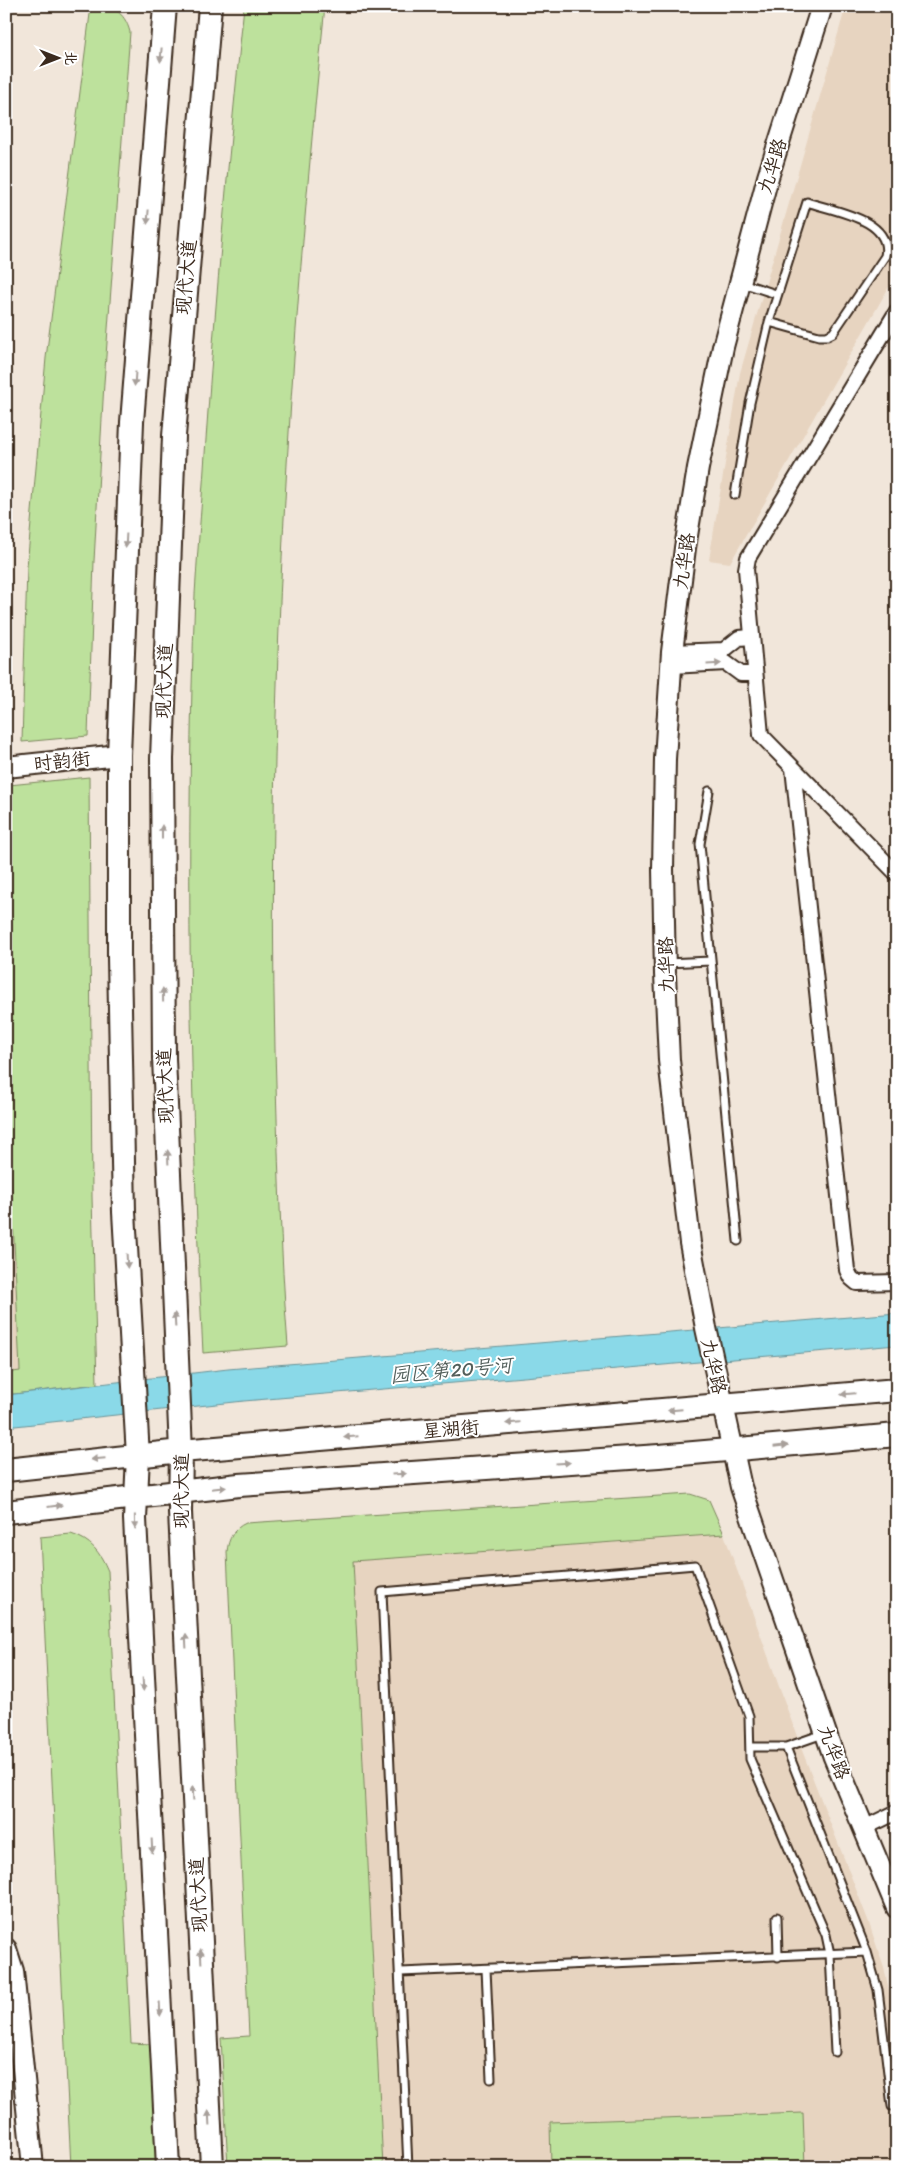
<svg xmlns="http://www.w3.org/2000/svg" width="903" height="2173" font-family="Itim,'LXGW WenKai TC',sans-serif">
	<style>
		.built { fill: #e7d4c0 }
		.green { fill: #bde19c; stroke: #7c865d }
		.water { fill: #8ad9e8; stroke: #6a9397 }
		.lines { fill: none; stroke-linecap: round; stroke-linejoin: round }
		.lane-casing { stroke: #3b2a1e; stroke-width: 11 }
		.street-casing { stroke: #3b2a1e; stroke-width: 18 }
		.secondary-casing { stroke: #3b2a1e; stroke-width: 24 }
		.primary-casing { stroke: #3b2a1e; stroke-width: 26 }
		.lane { stroke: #fff; stroke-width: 7 }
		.street { stroke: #fff; stroke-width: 14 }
		.secondary { stroke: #fff; stroke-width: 20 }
		.primary { stroke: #fff; stroke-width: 22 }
		.oneway { fill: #a79f9a }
		.labels { text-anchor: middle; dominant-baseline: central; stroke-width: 4; stroke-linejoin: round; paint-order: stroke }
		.street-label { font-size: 19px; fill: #3b2a1e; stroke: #fff }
		.water-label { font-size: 20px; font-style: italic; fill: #535f5b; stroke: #fff }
	</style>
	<rect width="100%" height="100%" fill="#f1e6da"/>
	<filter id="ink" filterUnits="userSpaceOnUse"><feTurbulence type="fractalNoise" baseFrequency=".02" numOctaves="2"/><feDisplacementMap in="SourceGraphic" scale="10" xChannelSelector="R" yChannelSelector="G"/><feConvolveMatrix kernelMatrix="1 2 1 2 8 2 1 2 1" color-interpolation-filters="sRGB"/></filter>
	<g filter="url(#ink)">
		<path class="built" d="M846 6H897V273L730 563 709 560 740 373Z
			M6 785H9L6 1067 20 1371 6 1373Z
			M724 1534 803 1753 868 1920 884 1968 897 2026V2167H383L353 1561Z"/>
		<path class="green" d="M91 6C112 6 124 10 130 32L104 383 94 561 88 736 22 742 27 567 46 358Z
			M244 6H325C289 353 267 701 275 1050 278 1149 280 1248 288 1346L203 1353C190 1101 185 847 195 594 198 542 203 490 206 439 216 294 229 150 244 6Z
			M89 777 92 1197 97 1384 6 1395V1373L20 1371 6 1067 9 785Z
			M690 1494 709 1500 724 1534 353 1561 383 2167H228L221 2038 249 2036 227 1552C228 1539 234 1528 246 1523Z
			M71 1534C91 1540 100 1552 108 1571L131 2043 151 2044 157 2167H71L40 1537Z
			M803 2113 805 2167H551L550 2122Z"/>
		<path class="water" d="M897 1313V1345L244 1401 6 1427V1395L228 1369Z"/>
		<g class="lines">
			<defs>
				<path id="lane" d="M742 283 776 294
					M735 495 750 403 769 322 807 202C833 211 893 219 885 256L833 333 827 336H819L769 322
					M709 791 700 844 738 1241
					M666 963 711 961
					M750 1747H786L823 1734
					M786 1747 867 1952 878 1990 892 2106H897
					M777 1917 778 1957
					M486 1969 491 2079
					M401 1972 867 1952
					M408 2167 382 1592 695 1565 749 1716 750 1759 826 1935 830 1954 835 2052"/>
				<path id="street" d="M897 311 748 558 746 569 761 735 897 874
					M672 652 724 650 739 638 751 637
					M671 666 726 663 741 674H754
					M793 768 847 1270 851 1278 857 1283 897 1282
					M864 1828 897 1812"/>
				<path id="secondary" d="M822 6 768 177 723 347 698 468 685 548 672 652 665 759 663 869 665 974 669 1060 690 1243 706 1328 741 1487 834 1757 897 1908
					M6 767 119 755
					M6 1949 13 1971 33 2167"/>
				<path id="primary" d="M165 6 132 422 119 755V958L124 1212 138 1456 135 1519 168 2167
					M210 6 174 436 162 759 164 1058 181 1451 180 1512 212 2167
					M6 1470 181 1451 897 1390
					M6 1512 239 1485 659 1456 897 1435"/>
			</defs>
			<use href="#lane" class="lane-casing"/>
			<use href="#street" class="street-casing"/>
			<use href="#secondary" class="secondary-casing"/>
			<use href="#primary" class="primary-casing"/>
			<use href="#lane" class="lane"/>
			<use href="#street" class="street"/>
			<use href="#secondary" class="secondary"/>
			<use href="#primary" class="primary"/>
		</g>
		<defs><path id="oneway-solid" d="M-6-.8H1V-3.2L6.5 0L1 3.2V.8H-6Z" transform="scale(1.25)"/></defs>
		<g class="oneway">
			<use href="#oneway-solid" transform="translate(161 55) rotate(95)"/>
			<use href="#oneway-solid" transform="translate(148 217) rotate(95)"/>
			<use href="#oneway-solid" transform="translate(135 379) rotate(94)"/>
			<use href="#oneway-solid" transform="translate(126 541) rotate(93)"/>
			<use href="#oneway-solid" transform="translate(714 664) rotate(-3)"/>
			<use href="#oneway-solid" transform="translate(162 832) rotate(-90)"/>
			<use href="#oneway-solid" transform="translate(163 995) rotate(-91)"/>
			<use href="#oneway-solid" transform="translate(168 1157) rotate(-93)"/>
			<use href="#oneway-solid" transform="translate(127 1261) rotate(87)"/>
			<use href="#oneway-solid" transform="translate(175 1320) rotate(-93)"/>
			<use href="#oneway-solid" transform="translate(848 1394) rotate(175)"/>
			<use href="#oneway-solid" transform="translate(675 1410) rotate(175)"/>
			<use href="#oneway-solid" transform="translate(513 1423) rotate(175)"/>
			<use href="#oneway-solid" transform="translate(351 1437) rotate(175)"/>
			<use href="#oneway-solid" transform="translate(781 1446) rotate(-6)"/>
			<use href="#oneway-solid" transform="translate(98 1459) rotate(175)"/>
			<use href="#oneway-solid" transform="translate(563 1463) rotate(-4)"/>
			<use href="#oneway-solid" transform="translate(399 1474) rotate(-4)"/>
			<use href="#oneway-solid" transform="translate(219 1488) rotate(-6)"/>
			<use href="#oneway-solid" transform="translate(55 1506) rotate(-7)"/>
			<use href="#oneway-solid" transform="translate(135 1522) rotate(89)"/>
			<use href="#oneway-solid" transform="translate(186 1641) rotate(-93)"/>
			<use href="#oneway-solid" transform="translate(143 1684) rotate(87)"/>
			<use href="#oneway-solid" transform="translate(193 1793) rotate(-93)"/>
			<use href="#oneway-solid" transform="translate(152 1846) rotate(87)"/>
			<use href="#oneway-solid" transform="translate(201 1956) rotate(-93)"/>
			<use href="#oneway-solid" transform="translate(160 2009) rotate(87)"/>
			<use href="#oneway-solid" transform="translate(209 2118) rotate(-93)"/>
		</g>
	</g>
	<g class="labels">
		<g class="street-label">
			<text transform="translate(772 166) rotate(-73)">九华路</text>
			<text transform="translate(186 277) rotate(-85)">现代大道</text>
			<text transform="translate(684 561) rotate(-82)">九华路</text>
			<text transform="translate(164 681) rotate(-88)">现代大道</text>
			<text transform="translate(62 761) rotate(-6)">时韵街</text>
			<text transform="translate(666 965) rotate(-92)">九华路</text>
			<text transform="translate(165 1086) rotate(-92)">现代大道</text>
			<text transform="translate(714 1366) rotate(77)">九华路</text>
			<text transform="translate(451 1429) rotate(-5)">星湖街</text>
			<text transform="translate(181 1491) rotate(-90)">现代大道</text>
			<text transform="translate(834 1752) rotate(69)">九华路</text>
			<text transform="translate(198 1895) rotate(-93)">现代大道</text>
		</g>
		<g class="water-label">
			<text transform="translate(451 1370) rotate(-5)">园区第20号河</text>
		</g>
	</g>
	<rect width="903" height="2173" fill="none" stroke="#fff" stroke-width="25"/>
	<rect x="12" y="12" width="878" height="2148" fill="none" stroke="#3b2a1e" stroke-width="2" filter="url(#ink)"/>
	<g transform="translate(58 58) rotate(90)" stroke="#ffffff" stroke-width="4" paint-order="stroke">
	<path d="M0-4L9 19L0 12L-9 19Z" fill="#3b2a1e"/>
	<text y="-8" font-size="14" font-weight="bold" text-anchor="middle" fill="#3b2a1e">北</text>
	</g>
</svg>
